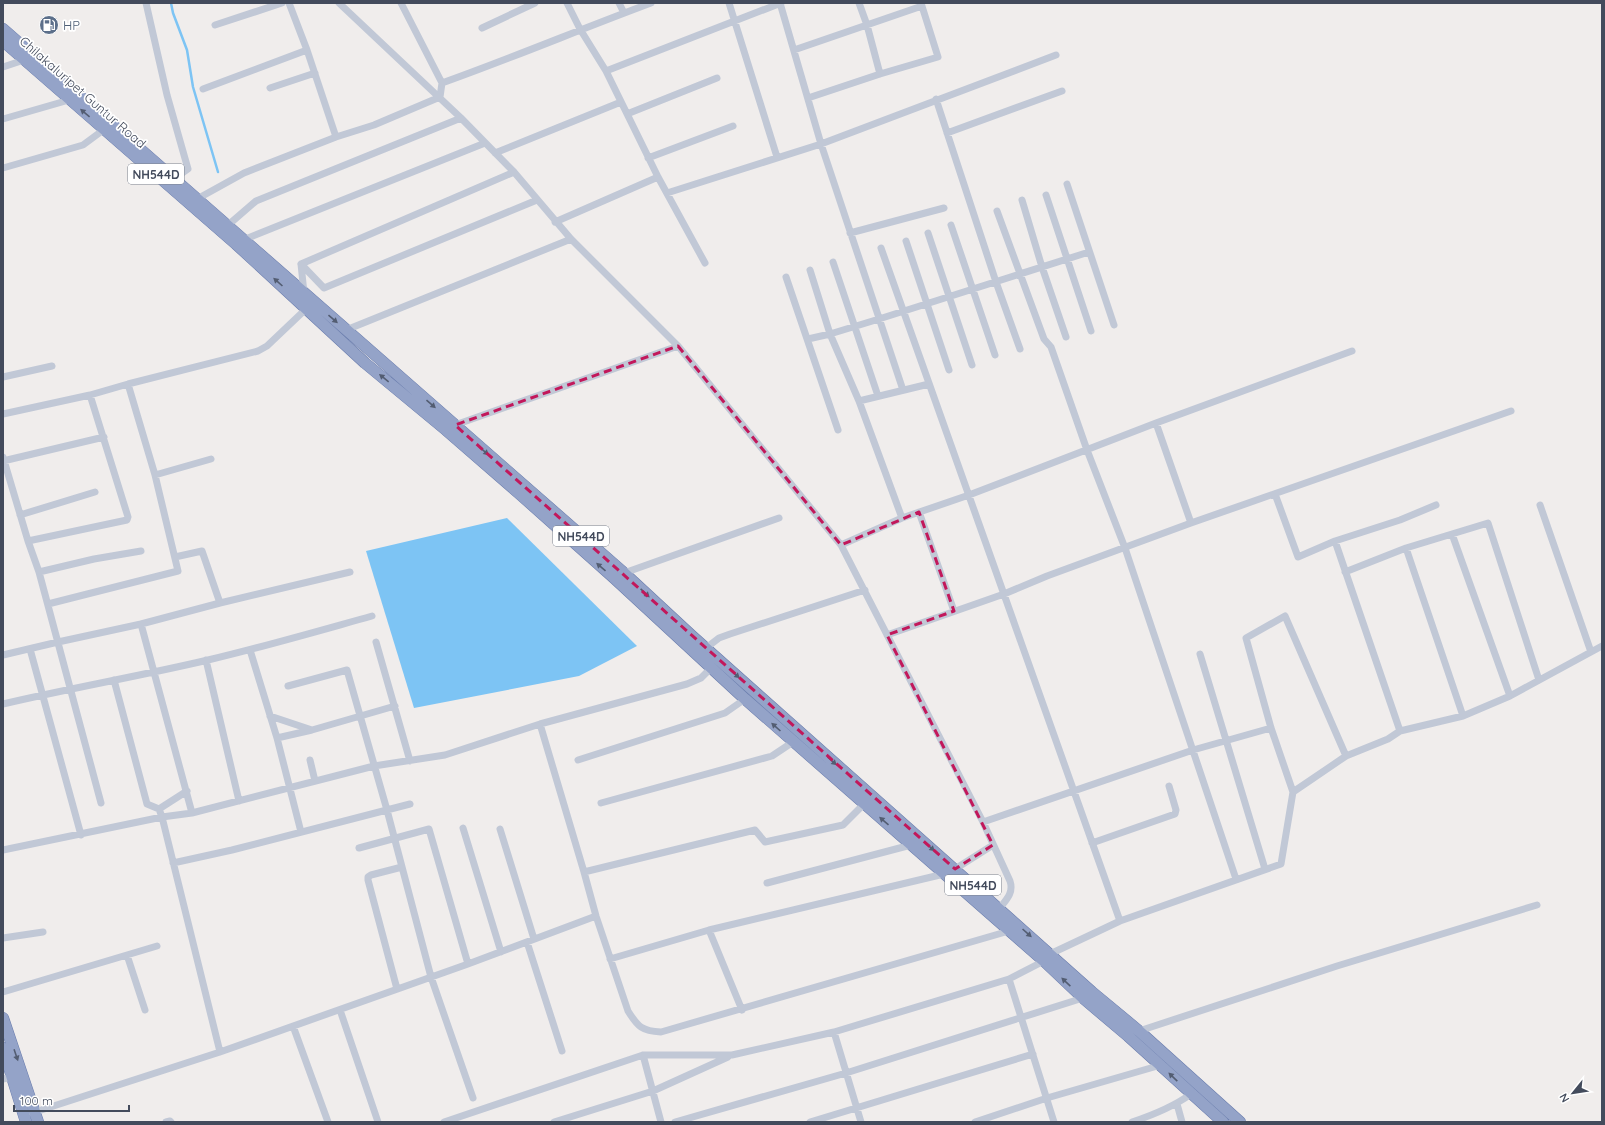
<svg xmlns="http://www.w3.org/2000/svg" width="1605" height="1125" font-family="Quicksand,sans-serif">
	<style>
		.water { fill: #7dc4f4 }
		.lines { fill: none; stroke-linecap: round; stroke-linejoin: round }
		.stream { stroke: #7dc4f4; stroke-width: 2.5 }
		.trunk-casing { stroke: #6a7dad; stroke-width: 12 }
		.minor { stroke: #c1c8d6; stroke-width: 7 }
		.trunk { stroke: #94a3c8; stroke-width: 11 }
		.oneway { fill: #535d72 }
		.marked { fill: none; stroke: #c2185b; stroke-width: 3; stroke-dasharray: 8 5; stroke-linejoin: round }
		.labels { text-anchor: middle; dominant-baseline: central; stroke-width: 3.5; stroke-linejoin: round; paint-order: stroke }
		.shield { fill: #fff; stroke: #7b818d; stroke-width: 1 }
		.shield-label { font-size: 12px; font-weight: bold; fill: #434b5c }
		.service-label { font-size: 13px; fill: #4e5e75; stroke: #fff; text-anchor: start }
		.street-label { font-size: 13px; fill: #434b5c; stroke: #fff }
	</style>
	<rect width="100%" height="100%" fill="#f0edec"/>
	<path class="water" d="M507 518 637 646 579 676 414 708 366 551Z"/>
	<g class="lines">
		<path class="stream" d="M171 3 173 13 187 50 193 87 218 172"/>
		<defs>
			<path id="trunk" d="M3 29 624 573 692 636 1092 992 1139 1031 1240 1122
				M3 41 236 244 365 363 446 430 522 496 614 578 745 699 1044 961 1083 998 1128 1036 1223 1122
				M3 1018 38 1122
				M3 1048 26 1122"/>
		</defs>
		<use href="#trunk" class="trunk-casing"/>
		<path class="minor" d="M146 3 167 95 188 169 174 179
			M289 3 307 50 336 137
			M339 3 461 118 514 172 571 239 678 346 841 545 983 822 1010 881C1014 893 1006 900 999 909
			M567 3 580 29 606 71 658 177 705 263
			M619 3 624 13
			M729 3 777 157
			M780 3 821 144 903 390
			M859 3 867 25 880 74
			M215 25 282 3
			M482 28 535 3
			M794 50 922 6
			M3 67 24 60
			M606 71 781 3
			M442 83C512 58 581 29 651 3
			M270 88 315 73
			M203 89 307 50
			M808 98 880 74 938 57 921 3
			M936 99 996 282 1020 349
			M627 114 717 78
			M3 119 69 100
			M947 133 1062 91
			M495 153 621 102
			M648 158 733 126
			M3 168 83 145 106 128
			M1067 184 1114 325
			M667 193 821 144 1056 55
			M1046 195 1091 331
			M197 199 244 173 336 137 374 125 440 97 442 83 401 3
			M1022 200 1042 267 1066 337
			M997 211 1044 339 1051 347 1087 450 1125 548 1236 879
			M555 222 658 177
			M951 225 995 355
			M227 226 256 201 461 118
			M850 233 944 208
			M928 233 972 365
			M243 240 485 143
			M906 241 949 370
			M881 248 1120 921
			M833 262 878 396
			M301 264 324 288 537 200
			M810 270 830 334 859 401 902 518
			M786 277 838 430
			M304 293 301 264 514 172
			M346 330 571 239
			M808 339 830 334 879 319 1089 252
			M3 377 52 366
			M859 401 929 384
			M3 414 90 395 128 384 258 351 267 346 307 308
			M1156 423 1191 523
			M455 425 678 346
			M3 457 28 541 39 572 101 803
			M3 461 104 437
			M155 475 211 459
			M1275 494 1298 557 1335 541 1400 520 1436 505
			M1540 505 1591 652
			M919 512 954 611
			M20 515 95 492
			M1452 534 1510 696
			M28 541 127 520 128 517 90 395
			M1335 541 1400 731
			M841 545 902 518 969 495 1156 423 1352 351
			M1406 548 1463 716
			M175 557 202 551 220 603
			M39 572 94 559 141 551
			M1345 572 1406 548 1488 523 1539 680
			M624 573 779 518
			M48 604 178 571 155 475 128 384
			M141 624 192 813
			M887 635 1004 594 1047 576 1191 523 1511 411
			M376 642 410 761
			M706 648 719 638 730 634 865 590
			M30 649 81 835
			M250 650 277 738 301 832
			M1200 654 1265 869
			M3 655 58 642 141 624 220 603 350 572
			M206 660 239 801
			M114 680 147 804 159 809 162 817 220 1052 468 964 596 916
			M288 686 347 670 387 810 431 977 473 1098
			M3 704C71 688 140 676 208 660 263 647 318 631 372 616
			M270 716 312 730
			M540 724 584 872 596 916 628 1011C638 1027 642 1031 661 1032L1009 931
			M277 738 312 730 395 706
			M310 760 315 781
			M578 760 725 713 745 699
			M1293 792 1271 728 1246 638 1285 616 1346 756
			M601 803 772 756 793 742
			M159 809 187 791
			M983 822 1193 750 1271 728
			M463 828 501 952
			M500 829 534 939
			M1092 843 1175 814 1176 810 1169 786
			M359 848 429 829 468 964
			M3 850 162 817 192 813 374 766 445 755 540 724 687 684 701 678 711 668
			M173 863 232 850 410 804
			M955 869 993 845
			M584 872 755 830 765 842 843 825 864 804
			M767 883 911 845
			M709 930 742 1010
			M3 938 43 932
			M527 942 562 1051
			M1050 954 1120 921 1281 864 1293 792 1346 756 1388 739 1400 731 1463 716 1510 696 1602 646
			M127 955 145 1010
			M610 959 709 930 944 874
			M1009 979 1054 1122
			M397 989 368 880V877L371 875 402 867
			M3 992 157 946
			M340 1010 378 1122
			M293 1026 328 1122
			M1139 1031 1337 966 1537 905
			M834 1032 861 1122
			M643 1055 661 1122
			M3 1079 12 1077
			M1177 1104 1182 1122
			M32 1113 220 1052
			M166 1122 170 1121 171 1122
			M444 1122 643 1055H732L834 1032 1009 979 1044 961
			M554 1122 653 1091 728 1057
			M675 1122 846 1073 1083 998
			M810 1122 1033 1054
			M975 1122 1047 1098 1161 1065
			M1132 1122C1153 1115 1173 1107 1191 1094"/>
		<use href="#trunk" class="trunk"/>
	</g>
	<defs><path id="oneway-solid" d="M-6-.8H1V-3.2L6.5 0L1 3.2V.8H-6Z"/></defs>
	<g class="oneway">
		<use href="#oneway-solid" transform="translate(85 113) rotate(-140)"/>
		<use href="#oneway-solid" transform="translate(278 282) rotate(-138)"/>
		<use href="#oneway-solid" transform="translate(333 319) rotate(41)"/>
		<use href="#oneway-solid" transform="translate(384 378) rotate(-141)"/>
		<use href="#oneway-solid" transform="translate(431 404) rotate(41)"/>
		<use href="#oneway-solid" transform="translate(484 451) rotate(41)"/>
		<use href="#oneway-solid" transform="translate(601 567) rotate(-139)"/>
		<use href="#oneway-solid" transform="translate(645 593) rotate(43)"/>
		<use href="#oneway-solid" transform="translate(735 674) rotate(42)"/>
		<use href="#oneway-solid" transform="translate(776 727) rotate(-138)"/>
		<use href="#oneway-solid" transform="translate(832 761) rotate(42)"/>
		<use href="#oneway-solid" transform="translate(884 821) rotate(-139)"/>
		<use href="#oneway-solid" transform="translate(930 847) rotate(41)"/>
		<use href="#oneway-solid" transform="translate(1027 933) rotate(42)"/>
		<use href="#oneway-solid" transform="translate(1066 982) rotate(-137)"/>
		<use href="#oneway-solid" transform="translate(16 1055) rotate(71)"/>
		<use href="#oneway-solid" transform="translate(1173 1077) rotate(-136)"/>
	</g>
	<path class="marked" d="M678 346 841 545 919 512 954 611 887 635 993 845 955 869 455 425Z"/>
	<defs>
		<symbol id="fuel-disc" viewBox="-11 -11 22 22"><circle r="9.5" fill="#5c6f8a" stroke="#fff"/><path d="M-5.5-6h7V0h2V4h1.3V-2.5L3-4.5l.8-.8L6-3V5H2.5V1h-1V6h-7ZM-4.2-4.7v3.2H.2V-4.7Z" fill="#fff"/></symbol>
	</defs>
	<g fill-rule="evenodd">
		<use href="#fuel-disc" x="38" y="14" width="22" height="22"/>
	</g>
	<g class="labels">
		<g class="shield">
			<rect x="128" y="164" width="56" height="20" rx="3"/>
			<rect x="553" y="526" width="56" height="20" rx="3"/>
			<rect x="945" y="875" width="56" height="20" rx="3"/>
		</g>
		<g class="shield-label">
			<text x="156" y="174">NH544D</text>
			<text x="581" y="536">NH544D</text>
			<text x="973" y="885">NH544D</text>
		</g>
		<g class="service-label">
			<text x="63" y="25">HP</text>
		</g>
		<g class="street-label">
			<text transform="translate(83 92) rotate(41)">Chilakaluripet Guntur Road</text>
		</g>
	</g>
	<rect width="1605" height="1125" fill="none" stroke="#434b5c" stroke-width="8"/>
	<g transform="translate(1573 1093) rotate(240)" stroke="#ffffff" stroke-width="3" paint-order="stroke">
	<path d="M0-3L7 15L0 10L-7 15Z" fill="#434b5c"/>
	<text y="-6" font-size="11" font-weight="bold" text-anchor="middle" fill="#434b5c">N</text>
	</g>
	<path d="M14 1105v6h115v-6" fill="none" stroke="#434b5c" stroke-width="2"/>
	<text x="20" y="1105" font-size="12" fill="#434b5c" stroke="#ffffff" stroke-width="3" paint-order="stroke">100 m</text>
</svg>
